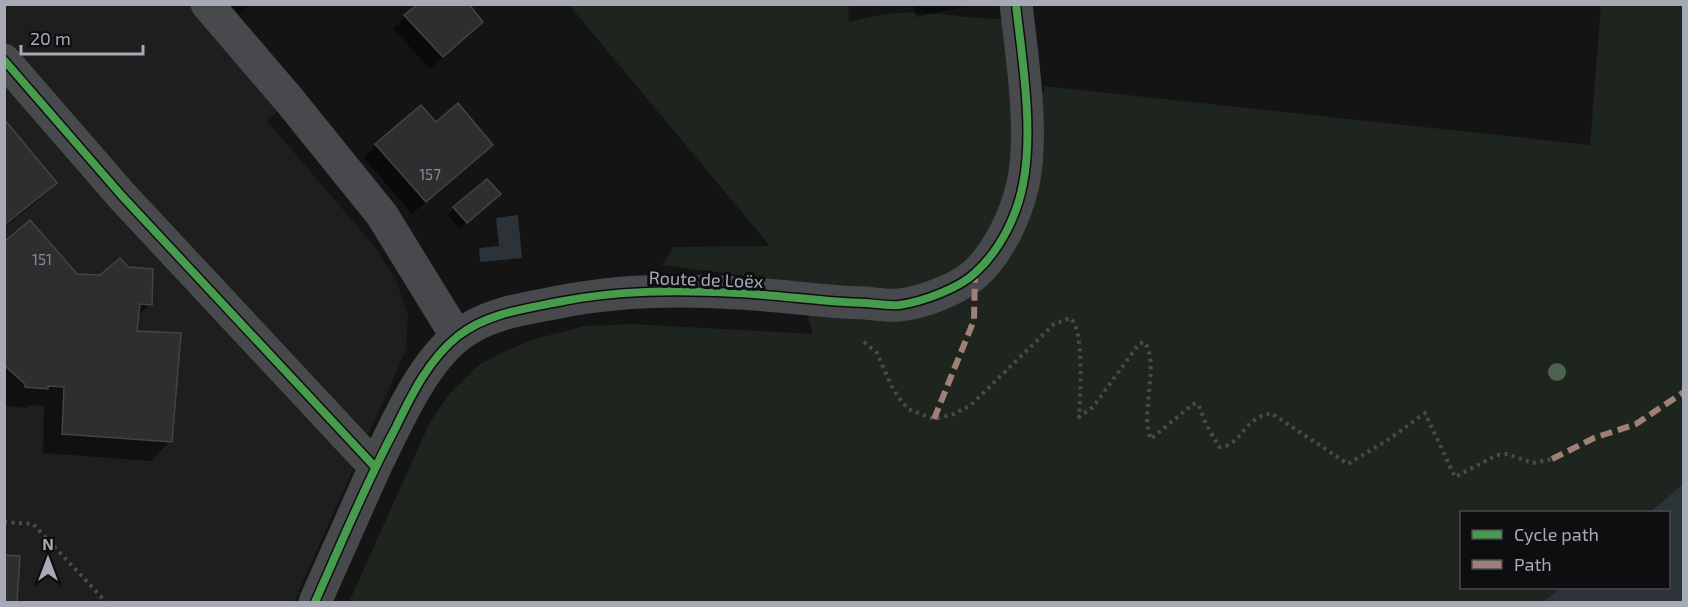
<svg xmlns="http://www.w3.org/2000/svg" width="1688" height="607" font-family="'Exo 2',sans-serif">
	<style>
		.built { fill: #1e1e1f }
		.green { fill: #1e241e }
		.water { fill: #2b3338 }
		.shadow { fill: #0007 }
		.building { fill: #2e2e30; stroke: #434447; stroke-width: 1.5 }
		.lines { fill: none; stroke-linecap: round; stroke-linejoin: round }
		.path { stroke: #4a4b4e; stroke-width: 4; stroke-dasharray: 3 4.5; stroke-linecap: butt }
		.minor { stroke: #48494c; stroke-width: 33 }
		.tertiary { stroke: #48494c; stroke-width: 33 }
		.quiet { stroke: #9e8076; stroke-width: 6; stroke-dasharray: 12 6; stroke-linecap: butt }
		.cycleway-casing { stroke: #0e0e10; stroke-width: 11 }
		.cycleway { stroke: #469c4c; stroke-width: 8 }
		.tree { fill: #4e604f }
		.labels { text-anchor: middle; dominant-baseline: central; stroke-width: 6; stroke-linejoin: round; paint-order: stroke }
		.number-label { font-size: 15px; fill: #888b93 }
		.street-label { font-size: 18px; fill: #a6aab4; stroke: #0e0e10 }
	</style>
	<rect width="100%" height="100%" fill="#141414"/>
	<path class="built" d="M4 5H207L290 101 267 121 376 248 396 280 408 315 406 350 294 602H5Z"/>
	<path class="green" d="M848 4 849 22C872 17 895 11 919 13 947 14 974 19 1003 19L1009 92H1045L1044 86 1590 145 1601 5H1683V484L1650 512H1462V588H1561L1542 602H349L430 422 450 393 479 365 495 356 531 340 585 326 631 324 813 334 809 320 805 284 662 265 674 247 770 246 569 5Z"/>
	<path class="water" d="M518 215 522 258 480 262 479 248 499 246 496 218Z
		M1683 484V602H1542L1561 588H1668V512H1650Z"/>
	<path class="shadow" d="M231 4H250L239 14Z
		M913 4H979L916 17Z
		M405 16 468 34 430 69 393 29Z
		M4 122 55 183 36 202 4 227Z
		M436 124 478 157 412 214 364 158 376 145Z
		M492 201 460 229 448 215 454 208Z
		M4 244 150 304 137 317 136 332 170 441 151 461 43 453 44 406 29 405 27 408 6 406Z"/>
	<path class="building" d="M418 4H469L483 22 443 57 404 15Z
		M458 103 493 145 426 202 375 144 421 105 436 122Z
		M4 119 57 183 4 225Z
		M487 179 501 194 467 223 453 207Z
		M30 220 77 274 100 275 120 258 128 267 153 269 152 305 140 304 137 331 181 333 172 442 62 434 64 387 48 386V389L25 387 24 383 4 365V242Z
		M4 555 20 556 17 602H4Z"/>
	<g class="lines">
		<path class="path" d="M864 342 877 353 891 385 898 397 908 409 934 419 954 414 971 405 1054 324 1070 318C1085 328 1080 399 1079 417L1093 407 1139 344 1144 342C1161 361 1139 415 1151 439L1193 404H1198L1206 424 1219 447C1237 446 1241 430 1253 421 1258 417 1265 415 1271 413L1348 464 1389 439 1425 413 1455 477 1497 455 1507 454 1533 463 1552 459
			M4 522 33 524 106 602"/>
		<path class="minor" d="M207 4 290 101 382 215 457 337
			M4 60 122 196 375 467C396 425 421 365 458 336 487 313 524 309 559 302 618 290 678 289 738 293 781 295 822 302 865 303 876 304 888 306 899 305 922 303 958 289 975 274 999 252 1016 215 1023 184 1034 133 1022 57 1016 4"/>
		<path class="tertiary" d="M315 602 375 467"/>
		<path class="quiet" d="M934 419 974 320 975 274
			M1552 459 1594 438 1636 424 1684 392"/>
		<defs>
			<path id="cycleway" d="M4 60 122 196 375 467
				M315 602C341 544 365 485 395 429 411 396 428 360 458 336 486 314 523 309 558 302 617 290 677 290 737 293 780 295 822 302 866 303 877 304 889 306 899 305 922 302 960 288 976 272 1000 250 1017 216 1023 184 1034 130 1022 59 1016 4"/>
		</defs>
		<use href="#cycleway" class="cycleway-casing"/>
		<use href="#cycleway" class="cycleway"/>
	</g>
	<circle class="tree" cx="1557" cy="372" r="9"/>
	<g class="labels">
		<g class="number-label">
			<text x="430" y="174">157</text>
			<text x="42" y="259">151</text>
		</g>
		<g class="street-label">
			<text transform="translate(706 279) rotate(2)">Route de Loëx</text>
		</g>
	</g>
	<rect width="1688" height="607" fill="none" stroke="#a6aab4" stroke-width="12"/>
	<rect x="1460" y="511" width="210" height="78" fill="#0e0e10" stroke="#4b4c52" stroke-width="1.5"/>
	<rect x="1472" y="530" width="30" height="9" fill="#469c4c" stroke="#4b4c52" stroke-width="1.5"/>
	<text x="1514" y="541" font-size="18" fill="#a6aab4">Cycle path</text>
	<rect x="1472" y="560" width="30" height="9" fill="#9e8076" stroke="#4b4c52" stroke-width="1.5"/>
	<text x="1514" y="571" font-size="18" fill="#a6aab4">Path</text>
	<g transform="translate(48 559)" stroke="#0e0e10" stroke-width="4.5" paint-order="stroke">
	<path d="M0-4.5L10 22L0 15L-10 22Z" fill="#a6aab4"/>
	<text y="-9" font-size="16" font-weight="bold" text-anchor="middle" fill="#a6aab4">N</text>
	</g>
	<path d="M21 45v9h122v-9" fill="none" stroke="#a6aab4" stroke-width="3"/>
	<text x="30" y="45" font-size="18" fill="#a6aab4" stroke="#0e0e10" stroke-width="4.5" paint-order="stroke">20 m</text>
</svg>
